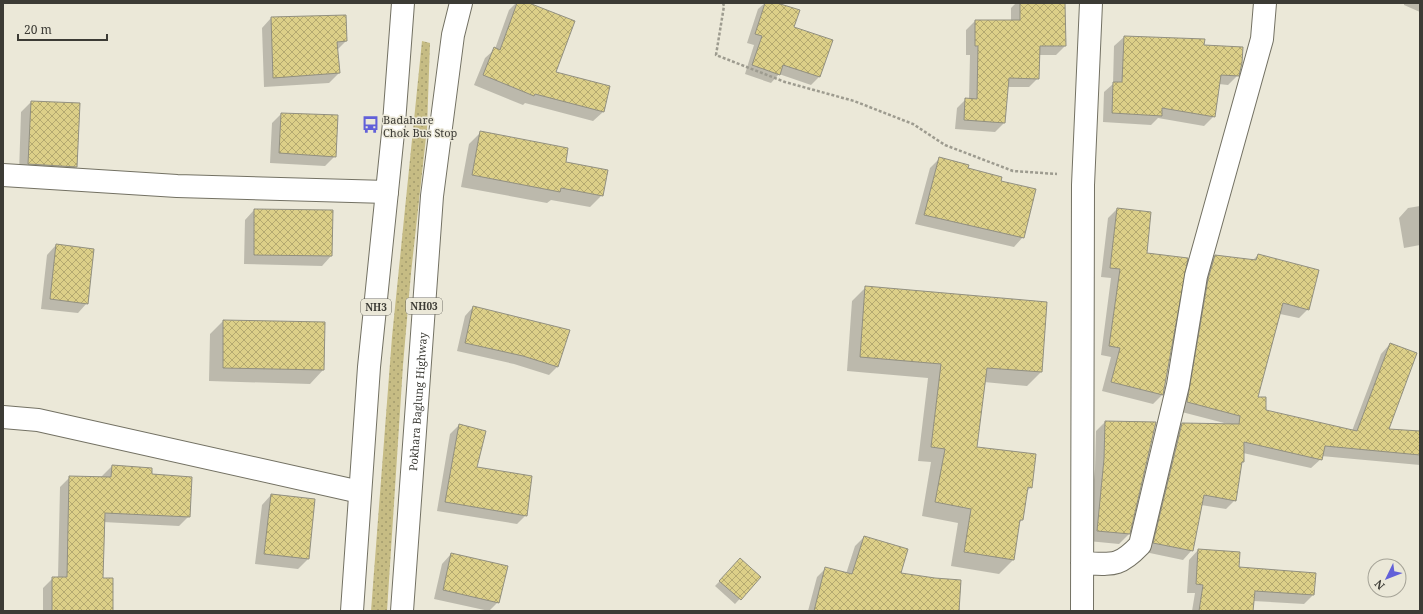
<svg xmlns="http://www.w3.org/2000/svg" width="1423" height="614" font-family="'Noto Serif',serif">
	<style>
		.grass { fill: url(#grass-dots) }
		.shadow { fill: #0003 }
		.building { fill: url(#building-cross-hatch); stroke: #929081 }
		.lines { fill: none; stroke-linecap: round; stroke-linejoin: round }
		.street-casing { stroke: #737163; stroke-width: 24 }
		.highway-casing { stroke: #737163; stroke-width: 24 }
		.path { stroke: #9d9b8f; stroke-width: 2.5; stroke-dasharray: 3 2; stroke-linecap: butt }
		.street { stroke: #fff; stroke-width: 22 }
		.highway { stroke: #fff; stroke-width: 22 }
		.labels { text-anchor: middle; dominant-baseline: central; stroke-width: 3; stroke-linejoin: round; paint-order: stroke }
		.shield { fill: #ebe8d8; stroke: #706f66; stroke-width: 1 }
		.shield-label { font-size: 10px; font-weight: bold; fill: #3c3b35 }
		.poi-label { font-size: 11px; fill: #3c3b35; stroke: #ebe8d8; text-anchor: start }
		.street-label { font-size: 11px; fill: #3c3b35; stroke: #ebe8d8 }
	</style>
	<defs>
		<pattern id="grass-dots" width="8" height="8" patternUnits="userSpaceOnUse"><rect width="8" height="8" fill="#c6bc84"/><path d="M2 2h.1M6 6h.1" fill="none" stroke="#a29a6d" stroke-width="1.8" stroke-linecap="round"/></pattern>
		<pattern id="building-cross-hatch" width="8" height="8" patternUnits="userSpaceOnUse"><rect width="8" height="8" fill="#dccf88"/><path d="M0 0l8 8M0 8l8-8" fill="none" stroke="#b4a970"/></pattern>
	</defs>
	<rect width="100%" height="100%" fill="#ebe8d8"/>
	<path class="grass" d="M422 41 430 43 427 128 411 273 403 365 387 611H371L392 337Z"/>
	<path class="shadow" d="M516 3H526L554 73 603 112 593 121 525 103 523 105 474 85 485 58 495 49 509 10Z
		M765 3H774L793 28 819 77 811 85 779 74 771 83 745 74 754 45 747 43 758 9Z
		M1016 3H1064L1065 46 1056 55H1039L1038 78 1029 87H1007L1004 123 995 132 955 129 957 108 966 99H969L970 55H966V30L975 21H1011V8Z
		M1404 3H1420V12L1404 5Z
		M271 18 346 41 337 50 339 73 329 83 264 87 262 28Z
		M1124 37 1203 46 1238 75 1228 85 1219 84 1214 116 1204 126 1158 118 1151 125 1103 122 1104 92 1113 84 1114 46Z
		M31 102 76 167 66 176 19 173 21 112Z
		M281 114 335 156 325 166 270 163 272 123Z
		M481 132 564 163 602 195 590 207 551 200 547 203 461 187 469 144Z
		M940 158 1000 181 1023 237 1014 247 915 224 930 168Z
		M1420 206V245L1404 248 1399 218 1408 208Z
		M1117 209 1146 254 1187 259 1162 395 1153 404 1102 391 1111 357 1101 355 1111 278 1101 277 1108 218Z
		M254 210 332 211 331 256 322 266 244 264 245 220Z
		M56 245 87 303 78 313 41 309 47 255Z
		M1258 255 1308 309 1299 318 1280 314 1257 398 1265 411 1352 431 1381 354 1390 344 1387 430 1420 432V465L1321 456V459L1311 468 1243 453 1235 500 1226 509 1201 505 1192 550 1183 560 1145 552 1173 433 1182 424H1228L1178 411 1206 265 1215 256 1252 261Z
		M866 287 1046 302 1041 372 1027 386 984 382 976 448 1031 487 1026 492 1022 520 1018 524 1013 560 999 574 951 566 958 523 922 516 931 462 918 461 928 378 847 371 852 301Z
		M473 307 569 330 557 367 549 375 514 364 457 351 465 316Z
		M223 321 324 323 323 370 310 384 209 381 210 334Z
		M1105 422 1129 534 1119 544 1088 541 1095 469 1096 431Z
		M459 425 476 468 526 515 517 524 437 511 450 434Z
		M112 466 151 475 189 516 179 526 103 522 102 579 112 611H43V588L53 578H58L60 487 70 477 102 478V476Z
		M271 495 314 499 308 559 298 569 255 564 262 505Z
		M864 537 900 574 960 608 959 611H808L817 577 826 568 846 574 855 546Z
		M1198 550 1238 568 1315 574 1313 595 1304 604 1253 601 1252 611H1192L1195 593H1187L1189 560Z
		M451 554 498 602 489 611 434 599 442 564Z
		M741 559 760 577 735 604 715 586Z"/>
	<path class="building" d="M517 3H529L575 21 556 72 610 86 604 112 535 94 534 96 483 75 494 47 500 50Z
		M765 3H777L800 10 794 27 833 40 820 77 783 65 780 75 752 65 762 36 755 34Z
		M1020 3H1065L1066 46H1040L1039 79 1009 78 1005 123 964 120 965 98 977 99 978 46H975V20H1020Z
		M346 15 347 41 337 42 340 73 273 78 271 17Z
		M1124 36 1205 39 1204 45 1243 47 1242 63 1239 76 1221 75 1215 117 1162 108V116L1112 113 1113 82H1122Z
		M31 101 80 103 77 167 28 164Z
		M281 113 338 115 336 157 279 153Z
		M480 131 568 148 566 162 608 170 603 196 561 188 560 192 472 175Z
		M939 157 969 165 968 168 1002 177 1001 181 1036 189 1024 238 924 215Z
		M1117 208 1151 212 1147 253 1188 258 1163 395 1111 382 1120 348 1109 346 1120 269 1110 268Z
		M254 209 333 210 332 256 254 255Z
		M56 244 94 249 88 304 50 299Z
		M1258 254 1319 270 1309 310 1283 303 1258 397H1266V410L1357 431 1390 343 1417 353 1389 429 1420 431V455L1325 446 1322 460 1244 442V462H1242L1236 501 1204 495 1193 551 1153 543 1182 423 1239 424 1240 416 1187 402 1208 279 1215 255 1256 260Z
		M865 286 1047 302 1042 372 987 368 977 447 1036 454 1032 488 1028 487 1023 520H1020L1014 560 964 552 971 509 935 502 945 449 931 447 941 364 860 357Z
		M473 306 570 330 558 367 523 356 465 343Z
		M223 320 325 322 324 370 223 368Z
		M1105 421 1156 422 1130 534 1097 531 1104 459Z
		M459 424 486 431 477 467 532 476 527 516 445 502Z
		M112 465 152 468V474L192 477 190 517 105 513 103 578H113V611H52V577H67L69 476 111 477Z
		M271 494 315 499 309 559 264 554Z
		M864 536 908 549 901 573 935 578 961 580 959 611H814L825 567 852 574Z
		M1198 549 1240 552 1239 567 1316 573 1314 595 1255 591 1253 611H1199L1203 585 1196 584Z
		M451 553 508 566 499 603 443 590Z
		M740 558 761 577 741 600 719 581Z"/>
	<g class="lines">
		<defs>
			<path id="street" d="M3 175 177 186 387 192
				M3 417 38 420 360 492
				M1082 563C1112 564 1118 568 1140 545L1178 385 1196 276 1262 39 1265 3
				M1082 611 1083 185 1091 3"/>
			<g id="highway">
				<path d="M352 611 369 367 394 123 403 3"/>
				<path id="s1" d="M402 611 432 196 453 35 461 3"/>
			</g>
		</defs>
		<use href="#street" class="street-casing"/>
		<use href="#highway" class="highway-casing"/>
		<path class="path" d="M723 3 724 6 716 55 785 82 854 101 913 124 945 145 1013 171 1057 174"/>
		<use href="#street" class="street"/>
		<use href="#highway" class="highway"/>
	</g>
	<defs>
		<symbol id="bus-bare" viewBox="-9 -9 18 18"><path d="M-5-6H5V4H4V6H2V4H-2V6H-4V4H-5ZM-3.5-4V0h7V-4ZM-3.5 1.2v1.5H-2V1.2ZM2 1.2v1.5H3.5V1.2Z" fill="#6260d9" stroke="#ebe8d8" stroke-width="2.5" paint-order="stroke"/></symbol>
	</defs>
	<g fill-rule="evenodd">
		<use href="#bus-bare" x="358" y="112" width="25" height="25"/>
	</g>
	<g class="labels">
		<g class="shield">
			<rect x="406" y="298" width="36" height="16" rx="3"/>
			<rect x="361" y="299" width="30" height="16" rx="3"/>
		</g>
		<g class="shield-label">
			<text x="424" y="306">NH03</text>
			<text x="376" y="307">NH3</text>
		</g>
		<g class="poi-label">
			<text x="383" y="119">Badahare<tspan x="383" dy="13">Chok Bus Stop</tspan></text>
		</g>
		<g class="street-label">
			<text stroke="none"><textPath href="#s1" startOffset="210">Pokhara Baglung Highway</textPath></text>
		</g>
	</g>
	<rect width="1423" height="614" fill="none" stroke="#3c3b35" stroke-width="8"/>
	<g transform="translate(1387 578) rotate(227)"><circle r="19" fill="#ebe8d8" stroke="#a5a397"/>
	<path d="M0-3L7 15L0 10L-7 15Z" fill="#6260d9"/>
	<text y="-6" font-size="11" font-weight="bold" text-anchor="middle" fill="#3c3b35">N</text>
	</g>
	<path d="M18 34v6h89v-6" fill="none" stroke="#3c3b35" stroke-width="2"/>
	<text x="24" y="34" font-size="12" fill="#3c3b35" stroke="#ebe8d8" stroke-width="3" paint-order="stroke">20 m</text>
</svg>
